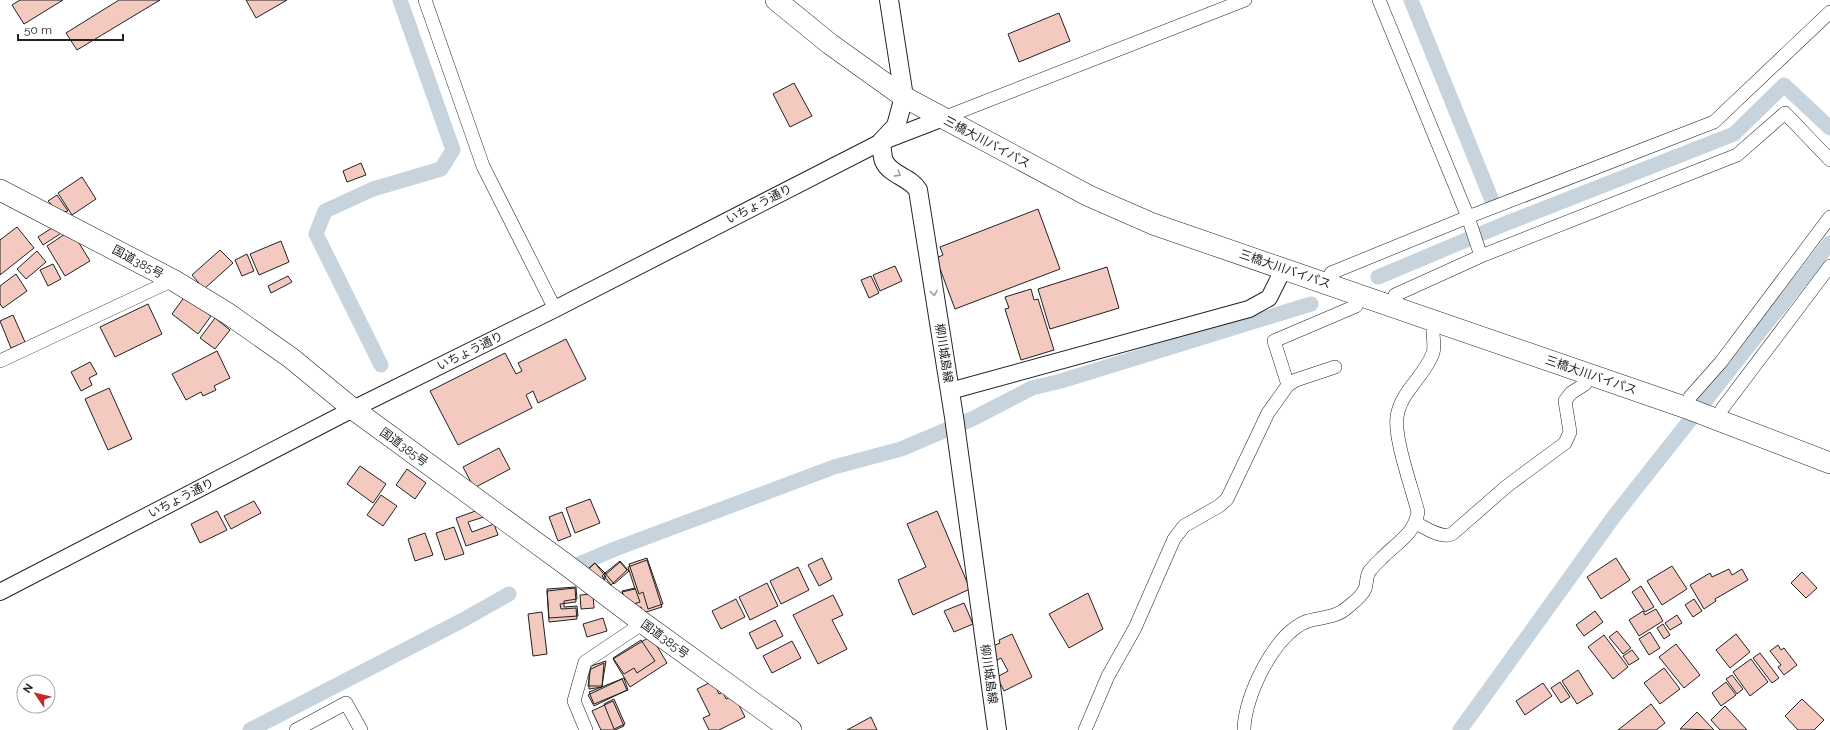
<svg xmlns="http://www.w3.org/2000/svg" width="1830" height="730" font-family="Raleway,'Noto Sans JP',sans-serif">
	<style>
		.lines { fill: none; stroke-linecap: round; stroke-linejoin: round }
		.canal { stroke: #c7d3dd; stroke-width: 15 }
		.building { fill: #f3c9c0; stroke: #222 }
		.minor-casing { stroke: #222; stroke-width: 14 }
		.tertiary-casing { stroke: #222; stroke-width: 18 }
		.secondary-casing { stroke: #222; stroke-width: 20 }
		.trunk-casing { stroke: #222; stroke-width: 22 }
		.minor { stroke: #fff; stroke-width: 13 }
		.tertiary { stroke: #fff; stroke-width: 16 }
		.secondary { stroke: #fff; stroke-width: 18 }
		.trunk { stroke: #fff; stroke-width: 21 }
		.oneway { stroke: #9c9c9c }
		.labels { text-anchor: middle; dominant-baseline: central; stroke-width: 3; stroke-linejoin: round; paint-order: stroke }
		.street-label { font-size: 12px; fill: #222; stroke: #fff }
	</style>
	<rect width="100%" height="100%" fill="#fff"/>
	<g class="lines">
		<path class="canal" d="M1411 0 1491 198
			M1378 277 1502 225 1734 134 1784 85 1830 128
			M381 365 316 234 325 211 373 189 441 169 453 150 400 0
			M577 565 615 549 834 467 901 449 972 419 1032 388 1061 381 1311 304
			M250 730 463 620 509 594
			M1460 730 1615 515 1830 243"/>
	</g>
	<path class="building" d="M20 0H63L24 24 12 5Z
		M160 0 77 50 66 33 119 0Z
		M246 0H287L256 18Z
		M1059 13 1070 41 1019 62 1008 34Z
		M794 83 812 116 790 127 773 94Z
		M361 163 366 175 347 182 343 171Z
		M82 177 96 199 72 215 58 193Z
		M57 195 68 211 59 213 48 201Z
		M1038 209 1060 269 955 309 936 258 943 255 940 247Z
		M58 224 63 232 43 245 38 237Z
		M17 227 34 248 0 275V240Z
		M71 230 90 261 65 276 47 246Z
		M281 241 289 262 259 275 250 254Z
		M220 250 233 263 204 289 192 275Z
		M37 251 46 262 26 279 17 269Z
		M247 254 254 271 242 276 235 260Z
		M53 264 61 279 48 286 40 270Z
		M895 266 902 281 880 291 873 275Z
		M1107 267 1119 308 1050 329 1038 289Z
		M16 274 27 291 3 308 0 304V286Z
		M288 276 292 282 271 293 268 286Z
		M871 276 879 293 869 298 861 280Z
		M1031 289 1034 300 1038 299 1054 350 1021 360 1005 309 1009 308 1005 297Z
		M185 296 211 316 198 334 172 314Z
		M148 304 162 334 115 357 100 327Z
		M13 315 25 342 11 348 0 321Z
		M215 318 230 330 215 349 200 338Z
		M566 339 586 379 538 403 533 391 526 395 532 408 458 445 430 391 505 353 516 374 522 371 518 363Z
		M217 351 230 378 214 386 216 390 203 396 201 392 186 400 172 374Z
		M90 362 97 374 89 378 92 385 81 391 71 372Z
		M109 388 132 439 108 450 85 399Z
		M499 448 510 469 474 488 463 467Z
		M360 466 386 484 373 503 347 484Z
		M407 469 426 483 415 499 396 485Z
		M381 495 397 506 383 526 367 515Z
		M590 499 600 523 575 533 566 508Z
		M254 501 261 513 231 529 224 516Z
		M481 509 484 517 468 522 472 532 494 524 498 535 466 546 456 518Z
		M217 511 227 530 200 543 191 524Z
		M937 511 970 589 913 615 898 580 926 567 907 524Z
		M562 512 571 536 558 541 549 517Z
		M454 527 464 554 445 560 436 533Z
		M425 533 433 555 415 561 408 539Z
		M647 558 663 604 648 609 643 592 639 594 629 564Z
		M822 558 832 579 819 586 808 565Z
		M1616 558 1630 580 1601 599 1587 577Z
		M647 560 662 607 643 613 641 607 628 611 622 592 635 589 628 567Z
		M620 561 629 571 614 584 605 573Z
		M620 562 627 570 611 585 604 576Z
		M595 563 606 577 599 583 588 569Z
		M595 563 605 573 602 576 605 580 599 585 586 571Z
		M1672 566 1687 589 1662 605 1647 581Z
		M798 567 809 590 781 604 770 581Z
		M1729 569 1732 575 1742 569 1748 580 1715 599 1716 601 1704 609 1690 585 1710 573 1712 577Z
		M1802 572 1817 588 1806 598 1791 583Z
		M767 583 778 606 750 620 739 597Z
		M1641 586 1654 607 1645 612 1632 592Z
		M576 587 577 599 564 601V607L577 606 578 616 549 618 547 589Z
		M575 588 576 602 560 604 561 609 576 608 577 619 549 622 547 591Z
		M635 588 640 602 627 606 622 591Z
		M1088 593 1103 629 1069 648 1049 614Z
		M593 594 594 608 581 609 580 595Z
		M833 595 843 615 832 620 847 649 818 664 793 615Z
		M736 599 745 617 721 629 712 611Z
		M1694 599 1702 611 1693 617 1685 605Z
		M964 603 973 624 954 632 944 611Z
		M1656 609 1663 621 1639 636 1629 620 1643 611 1645 615Z
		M1595 611 1603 622 1584 636 1576 625Z
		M542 612 547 654 533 656 528 614Z
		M1677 615 1682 623 1670 630 1665 623Z
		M603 618 607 631 587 637 583 624Z
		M775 620 783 636 757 649 749 633Z
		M1663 624 1670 635 1664 639 1657 628Z
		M1617 631 1631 648 1623 654 1609 637Z
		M1650 632 1660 648 1649 655 1639 639Z
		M1012 634 1032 677 1004 691 997 677 1008 671 1001 658 997 660 991 647 1000 643 999 640Z
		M1736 634 1750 652 1730 668 1716 650Z
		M1604 635 1628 667 1613 679 1588 647Z
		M651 636 667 663 630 687 613 659Z
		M641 640 655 661 637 673 634 668 624 674 613 658Z
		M792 641 801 658 772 673 763 656Z
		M1676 644 1700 675 1684 688 1659 657Z
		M1778 645 1781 650 1784 648 1797 665 1784 675 1778 667 1781 665 1770 651Z
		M1632 650 1639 659 1629 665 1623 656Z
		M1760 653 1779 678 1772 683 1753 658Z
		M1751 659 1768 682 1750 696 1733 672Z
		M606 661 602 686H588L591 666Z
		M604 663 602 687 589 689V670Z
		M1664 668 1680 689 1660 704 1644 683Z
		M1578 670 1593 694 1577 704 1562 681Z
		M1732 675 1743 689 1737 694 1726 679Z
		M624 678 628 690 594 704 589 692Z
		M622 679 627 690 594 706 588 695Z
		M713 681 719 694 723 692 726 699 734 695 745 717 719 730H709L703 718 710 715 697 689Z
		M1560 682 1570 697 1561 703 1551 688Z
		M1726 682 1736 695 1721 706 1712 693Z
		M1543 683 1552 696 1525 715 1516 701Z
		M614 699 625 724 614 729 604 704Z
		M1802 699 1824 720 1814 730H1798L1785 716Z
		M613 701 624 726 615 730H601L592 711Z
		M1651 704 1665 723 1656 730H1618Z
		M1725 706 1747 730H1720L1711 720Z
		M1697 712 1714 730 1680 729Z
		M871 717 877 730H847Z"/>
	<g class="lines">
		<defs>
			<path id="minor" d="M425 0 483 166 555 309
				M1379 0 1468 217 1481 256 1395 295
				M943 118 1245 0
				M1481 256 1737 155 1785 113 1830 160
				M1331 273 1468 217 1714 122 1830 12
				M0 361 173 280
				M1288 385 1274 341 1356 306
				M1690 397 1721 362 1830 217
				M1722 409 1830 266
				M1416 523C1426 528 1441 539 1452 534L1507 486 1565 443 1570 432 1565 401 1571 393 1585 384
				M296 730 346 703 361 730
				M586 730 574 701 585 662 643 623
				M1085 730 1108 676 1135 628 1174 539 1184 526 1219 506 1227 499 1268 413 1288 385 1296 380 1335 367
				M1244 730C1244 697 1275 632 1308 621 1322 617 1336 618 1348 607 1353 603 1362 596 1365 589 1367 584 1366 577 1369 572 1373 566 1379 561 1384 556 1399 541 1414 534 1418 512 1412 488 1394 439 1397 417 1400 392 1425 376 1433 353 1435 347 1433 338 1433 332"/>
			<path id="tertiary" d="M950 391 1249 309 1269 298 1284 268
				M0 592 353 409 555 309 881 142 943 118"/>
			<path id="secondary" d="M889 0 904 97 896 126 881 142C882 148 882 156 884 161 890 175 910 177 918 190L954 417 997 730"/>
			<path id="trunk" d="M776 0 830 44 904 97 1089 196 1153 224 1684 407 1830 463
				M0 190 173 280 227 313 291 358 353 409 568 566 643 623 791 730"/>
		</defs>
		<use href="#minor" class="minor-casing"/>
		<use href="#tertiary" class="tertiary-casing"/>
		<use href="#secondary" class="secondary-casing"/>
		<use href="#trunk" class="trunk-casing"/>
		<use href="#minor" class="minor"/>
		<use href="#tertiary" class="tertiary"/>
		<use href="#secondary" class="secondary"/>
		<use href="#trunk" class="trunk"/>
	</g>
	<defs><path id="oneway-chevron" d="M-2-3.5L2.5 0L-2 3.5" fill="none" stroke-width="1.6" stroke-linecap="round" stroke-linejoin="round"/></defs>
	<g class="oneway">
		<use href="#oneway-chevron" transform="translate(898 174) rotate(32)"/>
		<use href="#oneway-chevron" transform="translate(934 293) rotate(81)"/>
	</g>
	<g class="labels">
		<g class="street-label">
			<text transform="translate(987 142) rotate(28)">三橋大川バイパス</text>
			<text transform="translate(759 204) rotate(-27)">いちょう通り</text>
			<text transform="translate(138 262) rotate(28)">国道385号</text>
			<text transform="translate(1285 269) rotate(19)">三橋大川バイパス</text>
			<text transform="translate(470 351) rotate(-26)">いちょう通り</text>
			<text transform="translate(944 353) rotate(81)">柳川城島線</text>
			<text transform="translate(1591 375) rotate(19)">三橋大川バイパス</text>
			<text transform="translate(404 447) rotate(36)">国道385号</text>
			<text transform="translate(181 498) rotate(-27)">いちょう通り</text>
			<text transform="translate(665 639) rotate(36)">国道385号</text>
			<text transform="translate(989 674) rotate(82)">柳川城島線</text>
		</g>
	</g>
	<g transform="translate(36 694) rotate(305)"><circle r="19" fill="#ffffff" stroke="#a7a7a7"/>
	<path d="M0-3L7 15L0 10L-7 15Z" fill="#c62828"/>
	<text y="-6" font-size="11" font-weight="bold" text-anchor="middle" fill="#222222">N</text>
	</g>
	<path d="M18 34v6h105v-6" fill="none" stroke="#222222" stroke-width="2"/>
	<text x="24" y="34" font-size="12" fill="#222222" stroke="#ffffff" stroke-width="3" paint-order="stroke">50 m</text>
</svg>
